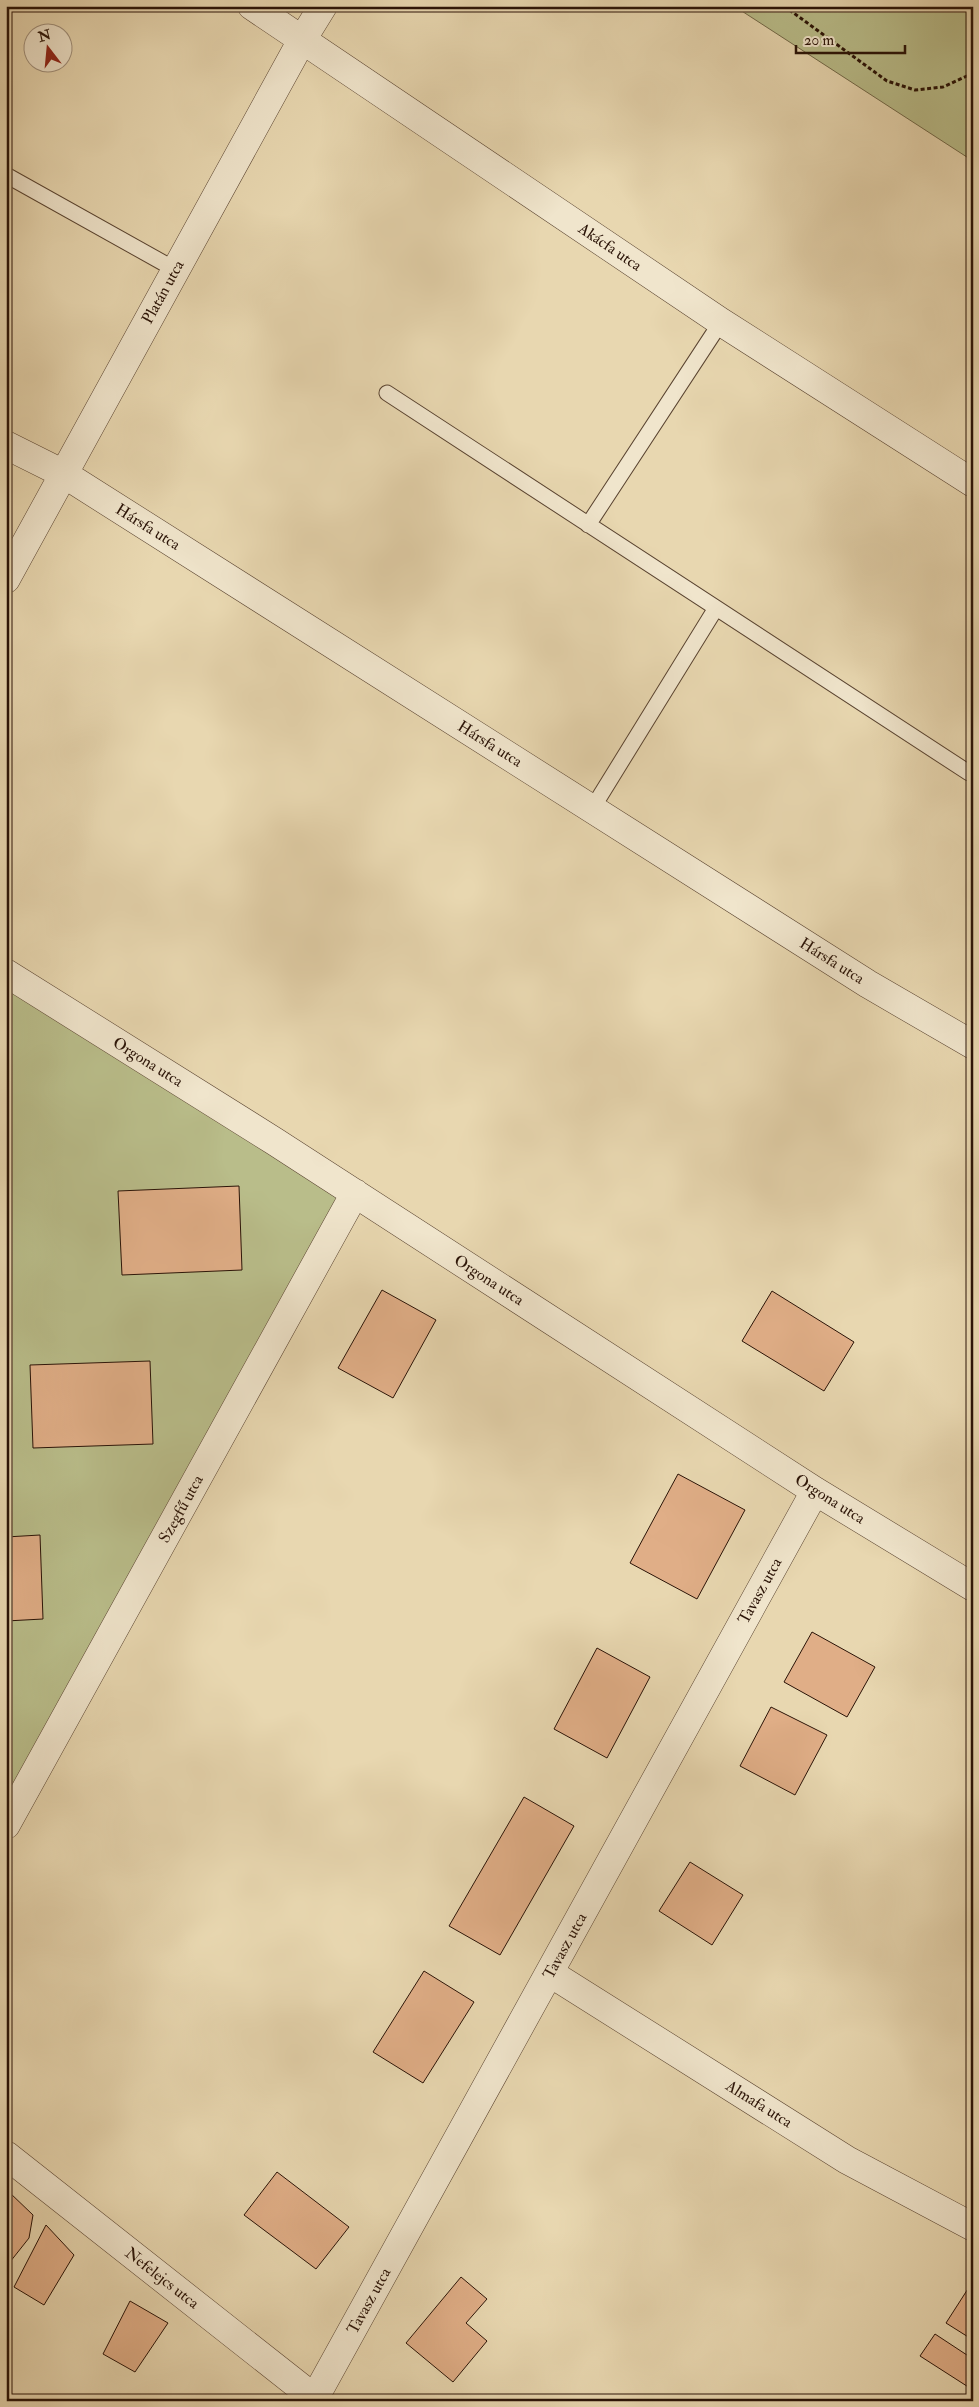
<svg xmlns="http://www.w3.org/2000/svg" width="979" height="2407" font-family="'IM FELL Double Pica',serif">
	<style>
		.green { fill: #b9bd8a; stroke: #726848 }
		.building { fill: #e0ae87; stroke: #2a1307 }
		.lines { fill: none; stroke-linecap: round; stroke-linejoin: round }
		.service-casing { stroke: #5a4431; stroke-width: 17 }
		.minor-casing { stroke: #5a4431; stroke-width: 29 }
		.path { stroke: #2a1307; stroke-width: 3; stroke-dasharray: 4 2.5; stroke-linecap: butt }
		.service { stroke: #f0e5cc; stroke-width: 15 }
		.minor { stroke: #f0e5cc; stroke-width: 28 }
		.labels { text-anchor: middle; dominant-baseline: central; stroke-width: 4; stroke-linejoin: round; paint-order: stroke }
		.street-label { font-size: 16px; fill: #2a1307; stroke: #f0e5cc }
	</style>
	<rect width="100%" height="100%" fill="#e8d7b0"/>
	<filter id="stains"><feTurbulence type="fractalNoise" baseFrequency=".004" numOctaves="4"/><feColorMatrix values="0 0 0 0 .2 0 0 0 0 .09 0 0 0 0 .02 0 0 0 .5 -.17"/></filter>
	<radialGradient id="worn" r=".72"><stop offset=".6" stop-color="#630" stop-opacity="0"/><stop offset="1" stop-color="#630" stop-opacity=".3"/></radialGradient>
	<path class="green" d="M734 6H973V161Z
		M6 974 354 1193 6 1824Z"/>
	<path class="building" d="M239 1186 242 1270 122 1275 118 1191Z
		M382 1290 436 1320 393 1398 338 1368Z
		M772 1291 854 1342 824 1391 742 1341Z
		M150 1361 153 1444 33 1448 30 1365Z
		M678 1474 745 1510 697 1599 630 1563Z
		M40 1535 43 1619 6 1621V1537Z
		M812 1632 875 1667 847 1717 784 1682Z
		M597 1648 650 1677 607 1758 554 1729Z
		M771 1707 827 1735 795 1795 740 1766Z
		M524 1797 574 1826 500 1955 449 1926Z
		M690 1862 743 1895 712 1945 659 1911Z
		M424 1971 474 2002 423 2083 373 2052Z
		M277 2172 349 2227 316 2269 244 2215Z
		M9 2192 33 2215 29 2238 6 2267V2195Z
		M46 2225 74 2255 44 2305 14 2287Z
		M461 2277 487 2299 466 2323 487 2341 453 2382 406 2343Z
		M973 2281V2340L946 2323Z
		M130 2301 168 2323 135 2372 103 2354Z
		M935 2334 973 2359V2390L920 2356Z"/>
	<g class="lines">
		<defs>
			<path id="service" d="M6 175 176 270
				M387 393 969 773
				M588 525 721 322
				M592 809 716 608"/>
			<path id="minor" d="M252 6 721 322 973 483
				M6 445 64 474 868 984 973 1045
				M6 579 302 40 323 6
				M6 973 274 1141 815 1491 973 1587
				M6 1825 355 1193
				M550 1973 847 2160 973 2227
				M6 2155 318 2401
				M313 2401 815 1491"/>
		</defs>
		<use href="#service" class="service-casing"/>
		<use href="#minor" class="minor-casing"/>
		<path class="path" d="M784 6 887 81 915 90 943 87 967 76 973 70"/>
		<use href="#service" class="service"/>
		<use href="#minor" class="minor"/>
	</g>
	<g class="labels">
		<g class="street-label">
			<text transform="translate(610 247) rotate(34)">Akácfa utca</text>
			<text transform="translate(163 292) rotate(-61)">Platán utca</text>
			<text transform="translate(148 527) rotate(32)">Hársfa utca</text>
			<text transform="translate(490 744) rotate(32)">Hársfa utca</text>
			<text transform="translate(832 961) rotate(32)">Hársfa utca</text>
			<text transform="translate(148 1062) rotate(32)">Orgona utca</text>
			<text transform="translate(489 1280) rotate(33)">Orgona utca</text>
			<text transform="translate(830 1499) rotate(32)">Orgona utca</text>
			<text transform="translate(181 1509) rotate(-61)">Szegfű utca</text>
			<text transform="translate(760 1591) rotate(-61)">Tavasz utca</text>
			<text transform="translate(565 1946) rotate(-61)">Tavasz utca</text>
			<text transform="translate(759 2104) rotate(32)">Almafa utca</text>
			<text transform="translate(162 2278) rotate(38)">Nefelejcs utca</text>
			<text transform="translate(369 2301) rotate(-61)">Tavasz utca</text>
		</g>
	</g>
	<rect width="979" height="2407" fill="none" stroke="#e8d7b0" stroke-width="25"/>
	<rect x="8" y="8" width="964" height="2392" fill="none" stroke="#2a1307" stroke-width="2.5"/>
	<rect x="12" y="12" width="954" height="2382" fill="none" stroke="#2a1307"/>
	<g transform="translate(48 48) rotate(344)"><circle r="24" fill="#f0e5cc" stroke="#a1917d"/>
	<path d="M0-4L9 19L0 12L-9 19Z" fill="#8f2418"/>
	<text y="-8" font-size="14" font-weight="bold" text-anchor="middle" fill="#2a1307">N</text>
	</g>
	<path d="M796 45v8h109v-8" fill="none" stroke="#2a1307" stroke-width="2.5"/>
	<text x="804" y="45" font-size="15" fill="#2a1307" stroke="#f0e5cc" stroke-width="4" paint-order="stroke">20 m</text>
	<rect width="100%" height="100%" filter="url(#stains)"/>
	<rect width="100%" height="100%" fill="url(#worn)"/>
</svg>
